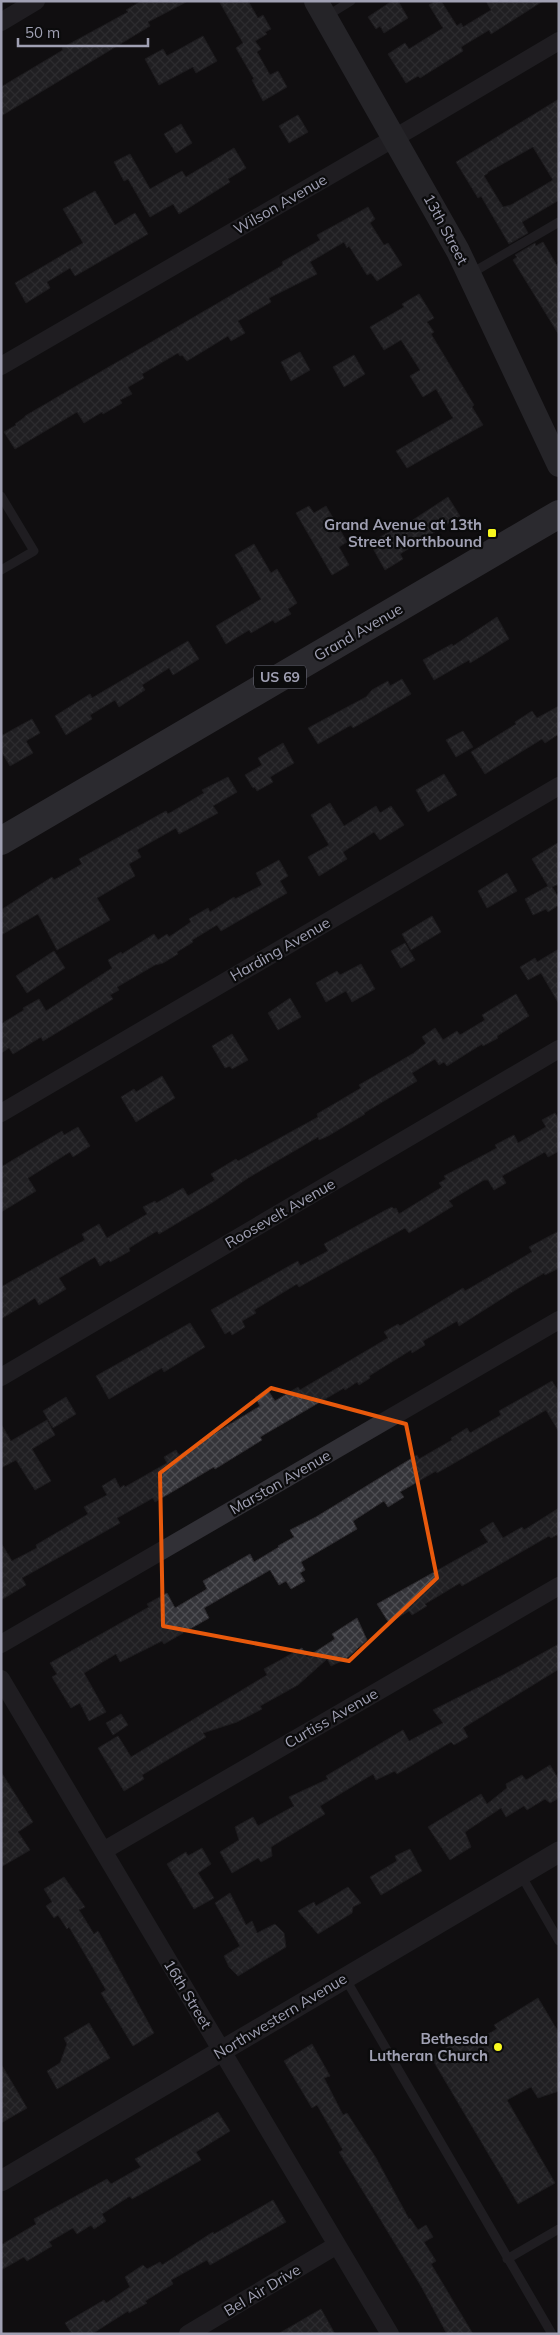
<svg xmlns="http://www.w3.org/2000/svg" width="560" height="2335" font-family="Mulish,sans-serif">
	<style>
		.building { fill: url(#building-cross-hatch); stroke: #2b292d; fill-rule: evenodd }
		.lines { fill: none; stroke-linecap: round; stroke-linejoin: round }
		.service { stroke: #313036; stroke-width: 9 }
		.minor { stroke: #313036; stroke-width: 18 }
		.tertiary { stroke: #313036; stroke-width: 21 }
		.secondary { stroke: #3f3e46; stroke-width: 24 }
		.primary { stroke: #4d4c55; stroke-width: 28 }
		.marked { fill: none; stroke: #e8590c; stroke-width: 4; stroke-linejoin: round }
		.poi-dot { fill: #f9f91f; stroke: #0b0b0c; stroke-width: 2 }
		.labels { text-anchor: middle; dominant-baseline: central; stroke-width: 4.5; stroke-linejoin: round; paint-order: stroke }
		.shield { fill: #0b0b0c; stroke: #737381; stroke-width: 1 }
		.shield-label { font-size: 14px; font-weight: bold; fill: #a0a0b3 }
		.street-label { font-size: 15px; fill: #a0a0b3; stroke: #0b0b0c }
		.poi-label { font-size: 15px; font-weight: bold; fill: #a0a0b3; stroke: #0b0b0c; text-anchor: end }
	</style>
	<defs>
		<pattern id="building-cross-hatch" width="8" height="8" patternUnits="userSpaceOnUse" patternTransform="scale(1.25)"><rect width="8" height="8" fill="#343439"/><path d="M0 0l8 8M0 8l8-8" fill="none" stroke="#4e4e53"/></pattern>
	</defs>
	<rect width="100%" height="100%" fill="#100f11"/>
	<path class="building" d="M141 1H188L148 22 150 26 1 116V87L63 50 62 48 128 12 126 10Z
		M219 1H248L258 18 263 15 271 29 265 32 267 34 255 41 261 49 257 52 270 75 278 71 287 87 263 101 252 80 254 79 236 48 243 43Z
		M392 1H398L408 18 384 33 380 26 376 29 368 17Z
		M435 1H441L457 26 461 23 463 27 491 10 486 1H543L491 34 489 30 461 47 463 51 420 78 418 76 406 83 388 54 405 43 409 49 443 28 429 5Z
		M203 36 217 61 196 73 193 67 159 85 145 59 163 49 167 56Z
		M559 99V200L522 222 528 233 509 244 481 196 478 198 456 162ZM533 147 553 180 511 205 503 207 484 176 488 173V172Z
		M298 115 308 132 289 143 279 126Z
		M181 124 192 143 176 153 164 134Z
		M234 148 246 168 228 179 230 182 179 214 173 204 150 217 128 179 124 181 114 162 130 154 150 189 182 171 186 177Z
		M95 191 115 225 135 213 148 234 75 276 70 268 47 282 50 288 26 303 15 283 83 243 63 209Z
		M368 207 375 219 370 223 384 245 388 243 402 265 377 281 371 273 367 275 349 246 347 248 344 242 310 262 317 274 269 298 271 302 238 321 245 333 231 341 228 336 187 361 182 355 180 356 178 353 142 374 144 378 128 387 132 394 120 400 122 403 103 414 102 412 84 423 77 412 15 449 4 432 16 425 15 424 25 417V416L283 265 282 262 320 240 317 235Z
		M543 242 559 269V335L513 260 517 257 515 255 535 243 536 246Z
		M419 294 434 318 427 322 434 332 431 334 474 405 472 407 483 425 407 468 396 451 453 418 436 389 423 397 410 376 420 370 401 340 384 350 370 327 404 307 402 304Z
		M300 352 310 370 291 381 281 362Z
		M354 355 365 374 344 387 333 367Z
		M448 497 460 516 400 554 403 559 385 570 370 543 392 530 393 533Z
		M309 506 314 513 326 506 347 542 339 547 349 565 332 575 296 513Z
		M254 544 271 573 277 569 297 603 288 609 291 614 275 623 273 620 251 633 249 630 226 644 216 626 261 599 235 555Z
		M497 617 509 639 470 663 469 660 434 680 423 660 452 644 453 646Z
		M188 641 199 659 173 675 169 668 142 685 145 690 119 707 115 700 90 715 92 719 66 735 55 716 90 694 92 698Z
		M402 679 411 694 353 728 351 725 318 744 308 728 366 697 372 690 388 681 390 686Z
		M559 706V734L545 743 542 739 485 774 471 752 516 724 515 722 532 711 537 718Z
		M32 719 40 733 26 741 33 753 10 766 1 751V736Z
		M463 731 473 747 456 757 446 740Z
		M283 743 294 763 270 777 273 782 257 791 255 787 253 788 245 775 262 765 258 758Z
		M444 774 457 795 428 812 416 790Z
		M228 777 237 792 213 806 218 813 179 834 176 828 137 850 141 857 129 864 135 876 97 898 110 920 57 950 38 914 1 935V910L52 877 54 880 82 864 79 859 166 811 168 814 204 793 202 790Z
		M330 803 344 826 376 806 380 813 391 806 404 825 380 840 374 832 343 852 347 859 319 876 308 857 329 845 311 815Z
		M559 842V884L552 887 559 898V905L548 912 546 909 533 915 525 899 548 886 532 859Z
		M279 860 288 876 280 881 287 893 221 931 217 925 192 940 193 942 177 952 178 954 163 963 155 965 117 987 119 990 110 995 113 999 43 1041 41 1037 13 1054 9 1048 1 1053V1024L24 1010 23 1008 39 999 46 1011 112 968 108 960 121 952 122 954 154 934 158 940 167 934 169 937 191 922 189 919 208 908 210 912 234 897 235 899 262 885 256 873Z
		M507 873 517 891 487 908 478 891Z
		M432 916 441 932 411 950 402 934Z
		M405 943 415 960 401 968 391 951Z
		M559 949V1004L541 973 528 980 520 967 535 958 537 962Z
		M54 951 65 968 27 993 16 976Z
		M361 964 375 989 352 1002 346 991 326 1002 316 983 337 971 340 975Z
		M516 994 529 1016 497 1036 498 1038 483 1046 482 1044 447 1066 444 1062 439 1065 435 1059 412 1073 417 1081 364 1113 365 1114 328 1136 319 1140 318 1137 248 1178 213 1202 159 1234 157 1231 129 1248 130 1251 110 1262 109 1260 100 1266 95 1257 59 1278 66 1289 39 1305 35 1298 1 1319V1287L85 1240 82 1234 99 1224 107 1238 147 1214 143 1207 155 1201 156 1203 183 1188 188 1196 215 1180 211 1174 236 1159 238 1161 318 1117 317 1114 361 1088 359 1085 414 1053 426 1043 422 1037 435 1028 443 1040 457 1031 460 1035 485 1020 482 1015Z
		M290 998 301 1017 278 1030 268 1013Z
		M232 1034 248 1060 232 1069 230 1066 225 1068 212 1046Z
		M162 1076 175 1098 136 1122 121 1097 134 1089 136 1092Z
		M555 1113 559 1120V1151L548 1157 545 1152 502 1176 506 1183 494 1190 488 1180H484L449 1201 453 1206 409 1233 405 1228 299 1287 297 1284 254 1310 256 1313 242 1321 245 1327 232 1335 230 1331 225 1334 211 1310 298 1261 300 1266 328 1251 324 1244 384 1211 392 1207 394 1209 396 1208 399 1214 442 1187 439 1183 446 1179 444 1176 497 1148 495 1145 514 1135 518 1143 546 1127 542 1120Z
		M78 1127 90 1146 73 1157 70 1152 28 1178 36 1191 1 1212V1167L62 1131 64 1135Z
		M559 1231V1268L545 1275 544 1273 517 1289 459 1326 457 1321 423 1341 425 1345 412 1353 411 1350 369 1376 370 1378 359 1385 357 1382 345 1390 344 1388 260 1437 262 1440 215 1469 214 1467 155 1502 153 1498 117 1518 120 1523 22 1578 26 1585 1 1600V1543L12 1561 37 1548 36 1545 88 1514 84 1507 107 1495 102 1486 115 1478 120 1488 124 1485 125 1487 167 1463 164 1457 176 1450 179 1455 260 1406 255 1397 267 1389 275 1401 298 1387 300 1390 388 1338 384 1332 398 1324 400 1326 463 1288 465 1291 532 1252 529 1247Z
		M190 1323 205 1347 164 1372 162 1368 109 1399 96 1376Z
		M552 1381 559 1392V1432L546 1410 437 1473 436 1471 400 1492 404 1497 388 1507 384 1501 353 1521 357 1529 301 1562 305 1570 300 1573 305 1581 291 1589 286 1581 279 1585 270 1570 204 1608 209 1618 164 1644 162 1641 120 1662 116 1654 84 1673 106 1712 89 1721 80 1703 71 1708 52 1677 57 1674 50 1663 149 1607 147 1604 167 1593 175 1608 207 1589 203 1581 250 1554 254 1562 279 1547 278 1546 294 1537 290 1530 316 1517 417 1455 419 1459 452 1440 451 1438 467 1428 470 1433 501 1415 499 1411Z
		M66 1397 76 1414 53 1428 43 1411Z
		M47 1420 55 1435 32 1449 51 1481 35 1490 16 1460 1 1468V1424L11 1441Z
		M559 1508V1534L551 1538 549 1536 462 1586 460 1583 425 1604 427 1606 412 1615 409 1611 389 1623 377 1604 488 1542 480 1530 493 1522 503 1538 522 1527 524 1530Z
		M357 1618 367 1640 346 1659 331 1666 327 1659 298 1685 260 1706 262 1709 237 1722 203 1733 206 1737 142 1775 144 1779 124 1791 98 1748 118 1736 131 1757 267 1675 264 1669 302 1648 307 1657 335 1639 332 1634Z
		M559 1644V1669L463 1728 468 1737 454 1745 451 1742 397 1774 395 1771 376 1780 373 1774 320 1806 325 1814 271 1847 272 1856 261 1862 258 1858 232 1873 220 1852 239 1840 235 1827 253 1817 258 1826 294 1806 289 1797 328 1779 326 1776 403 1730 409 1741 443 1723 433 1710 503 1675Z
		M121 1714 128 1725 113 1735 106 1723Z
		M550 1765 559 1780V1798L550 1803 545 1799 527 1810 524 1806 506 1817 501 1808 465 1832 471 1847 450 1860 428 1827 481 1794 487 1804 507 1788 506 1784 522 1775 526 1780Z
		M1 1772 33 1822 18 1832 30 1850 1 1867Z
		M202 1848 211 1864 198 1873 214 1898 194 1909 167 1864 186 1852 188 1856Z
		M410 1849 422 1871 381 1895 370 1877 397 1861 395 1856Z
		M64 1877 85 1907 79 1910 94 1934 98 1931 154 2033 133 2046 101 1993 106 1990 69 1927 67 1929 58 1915 54 1918 46 1906 52 1902 44 1889Z
		M348 1887 361 1903 353 1907 352 1913 318 1934 298 1911 314 1902 316 1906Z
		M230 1893 246 1925 252 1921 257 1933 275 1924 284 1933 286 1947 238 1976 229 1967 224 1956 240 1946 215 1903Z
		M538 1998 559 2033V2091L538 2098 531 2087 507 2100 555 2183 518 2204 431 2057 467 2035 472 2043 497 2029 494 2025Z
		M89 2023 110 2058 57 2089 47 2071 60 2063 67 2044 64 2038Z
		M312 2044 330 2076 324 2078 343 2115 347 2113 376 2158 409 2219 410 2218 418 2230 426 2225 433 2237 424 2242 436 2261 431 2264 473 2334H447L421 2286 339 2152 343 2150 317 2105 312 2108 284 2061Z
		M1 2064 27 2108 1 2123Z
		M218 2112 230 2131 196 2152 201 2160 132 2199 130 2196 102 2214 106 2221 94 2229 91 2225 77 2234 73 2228 49 2242 52 2246 27 2261 24 2257 1 2270V2245L36 2224 34 2219 107 2179 111 2184 141 2167 135 2159Z
		M273 2200 286 2222 210 2265 207 2260 171 2280 173 2284 145 2301 147 2303 129 2313 128 2311 92 2334H72L65 2323 104 2300 106 2303 130 2287 125 2277 143 2265 147 2269 160 2262 162 2265 213 2232 214 2234Z
		M321 2309 335 2334H278Z"/>
	<g class="lines">
		<path class="service" d="M325 17 351 1
			M470 274 559 222
			M1 496 34 551 1 570
			M521 1875 559 1941
			M345 1978 552 2334
			M507 2259 559 2229"/>
		<path class="minor" d="M1 22 36 1
			M1 366 415 126 559 41
			M1 1113 559 786
			M1 1377 559 1049
			M1 1644 559 1320
			M1 1679 390 2334
			M103 1851 559 1586
			M188 2334 337 2245"/>
		<path class="tertiary" d="M1 2181 559 1852"/>
		<path class="secondary" d="M316 1 458 251 559 465"/>
		<path class="primary" d="M1 841 559 514"/>
	</g>
	<path d="M0 0H560V2335H0ZM271 1388 406 1424 437 1578 349 1661 163 1626 160 1473Z" fill="#100f11" fill-opacity=".55" fill-rule="evenodd"/>
	<path class="marked" d="M271 1388 406 1424 437 1578 349 1661 163 1626 160 1473Z"/>
	<g class="poi-dot">
		<rect x="487" y="528" width="10" height="10" rx="2.5"/>
		<circle cx="498" cy="2047" r="5"/>
	</g>
	<g class="labels">
		<rect class="shield" x="254" y="665.5" width="52" height="23" rx="4"/>
		<g class="shield-label">
			<text x="280" y="677">US 69</text>
		</g>
		<g class="street-label">
			<text transform="translate(280 204) rotate(-30)">Wilson Avenue</text>
			<text transform="translate(446 229) rotate(62)">13th Street</text>
			<text transform="translate(358 632) rotate(-30)">Grand Avenue</text>
			<text transform="translate(280 949) rotate(-30)">Harding Avenue</text>
			<text transform="translate(280 1213) rotate(-30)">Roosevelt Avenue</text>
			<text transform="translate(280 1482) rotate(-30)">Marston Avenue</text>
			<text transform="translate(331 1718) rotate(-30)">Curtiss Avenue</text>
			<text transform="translate(188 1994) rotate(59)">16th Street</text>
			<text transform="translate(280 2016) rotate(-31)">Northwestern Avenue</text>
			<text transform="translate(262 2290) rotate(-31)">Bel Air Drive</text>
		</g>
		<g class="poi-label">
			<text x="482" y="524">Grand Avenue at 13th<tspan x="482" dy="17">Street Northbound</tspan></text>
			<text x="488" y="2038">Bethesda<tspan x="488" dy="17">Lutheran Church</tspan></text>
		</g>
	</g>
	<rect width="560" height="2335" fill="none" stroke="#a0a0b3" stroke-width="5"/>
	<path d="M18 38v8h130v-8" fill="none" stroke="#a0a0b3" stroke-width="2.5"/>
	<text x="25" y="38" font-size="15" fill="#a0a0b3" stroke="#0b0b0c" stroke-width="4" paint-order="stroke">50 m</text>
</svg>
